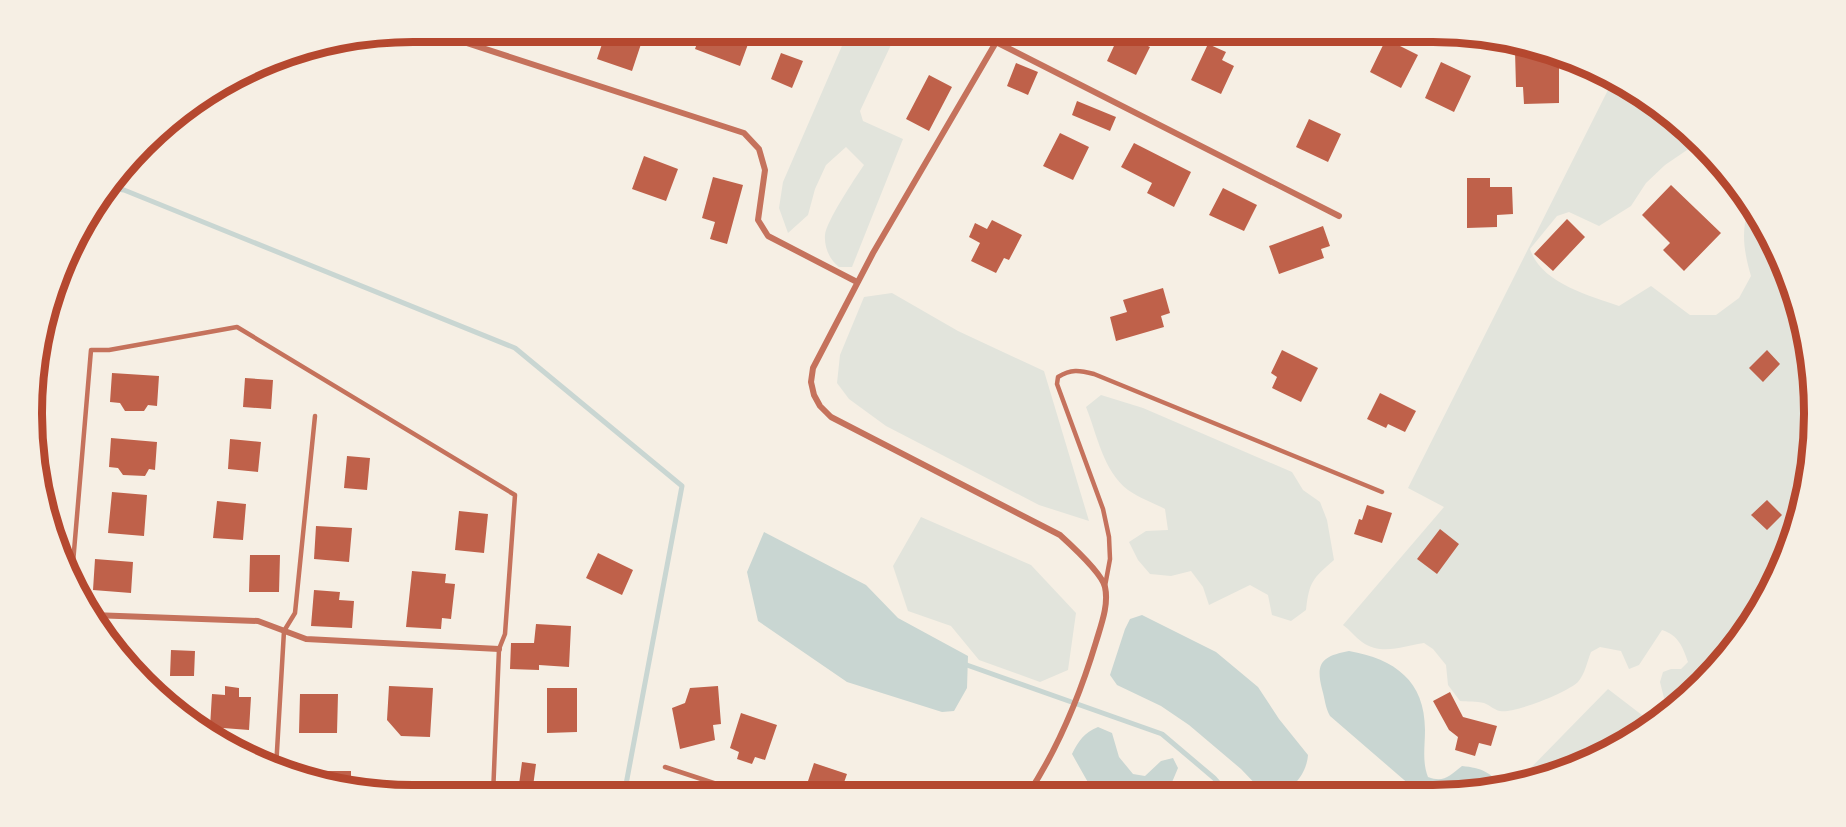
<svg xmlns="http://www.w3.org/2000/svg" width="1846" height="827" font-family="Lato,sans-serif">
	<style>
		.green { fill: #e2e4dc }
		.water { fill: #c9d6d2 }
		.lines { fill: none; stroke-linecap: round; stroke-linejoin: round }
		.stream { stroke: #c9d6d2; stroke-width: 5 }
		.building { fill: #bf614a }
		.service { stroke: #c5725c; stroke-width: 4.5 }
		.minor { stroke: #c5725c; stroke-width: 6 }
		.rim { fill: none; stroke: #b5482f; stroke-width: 8 }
	</style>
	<rect width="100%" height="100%" fill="#f6efe4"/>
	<path class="green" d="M848 32H897L860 111 863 121 903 139 852 267H839C830 260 824 248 825 235 826 222 855 178 864 165L846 147 826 165 815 189 808 215 788 233 779 208 783 182Z
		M1611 84 1685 127 1704 152 1687 150 1665 165 1646 183 1631 206 1599 226 1569 212 1557 216 1530 249C1541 283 1588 295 1619 306L1651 286 1690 315H1716L1739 298 1751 276C1744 252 1741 233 1748 210L1775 245 1814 389 1794 537 1736 646 1665 716 1579 766 1516 783 1608 689 1651 722 1665 702 1660 682 1663 672 1671 669H1681L1688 662C1683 647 1678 635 1662 630L1639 665 1629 669 1621 651 1600 647 1591 652C1587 662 1585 674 1578 682 1568 692 1514 714 1500 711 1494 710 1490 705 1484 703 1477 701 1467 702 1460 701L1448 685 1446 665 1433 649 1424 643C1403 646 1382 656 1362 642 1355 637 1350 630 1343 625L1444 507 1408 488Z
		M892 293 958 331 1044 371 1089 521 1039 505 886 426 849 399 837 383 840 355 864 297Z
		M1101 395 1143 408 1292 472 1303 490 1320 502 1327 520 1334 560C1313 578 1309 582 1306 610L1291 621 1272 615 1268 595 1250 585 1209 605 1203 587 1191 571 1171 576 1150 574 1138 560 1129 542 1146 531 1168 530 1165 509C1154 503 1139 498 1128 490 1103 471 1097 434 1086 407Z
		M921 517 1031 565 1076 613 1068 670 1040 682 979 660 951 626 908 611 893 566Z"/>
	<path class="water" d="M764 532 866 585 898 618 968 656 967 688 954 711 942 712 847 682 758 621 747 572Z
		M1142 615 1216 652 1258 687 1279 719 1308 755C1307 771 1295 789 1279 793 1274 794 1268 793 1264 793L1241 769 1189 725 1161 706 1117 685 1110 675 1125 629 1130 619Z
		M1349 651C1395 659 1425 681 1425 730 1425 746 1422 762 1428 777 1444 783 1449 776 1462 766 1482 768 1490 772 1503 787L1483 792H1418L1330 716C1325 707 1325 699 1322 689 1315 662 1323 656 1349 651Z
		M1098 727 1112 733 1119 757 1133 774 1145 776 1161 761 1173 758 1178 768 1170 787 1174 793H1094L1072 754C1079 740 1084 733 1098 727Z"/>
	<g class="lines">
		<path class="stream" d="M111 188 124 190 515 348 682 486 624 795
			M964 664 1162 734 1214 778 1227 793"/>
	</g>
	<path class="building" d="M606 32H645L632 71 597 59Z
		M701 32H740L751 36 740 66 695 49Z
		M1120 33 1150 47 1136 75 1107 61Z
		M1386 39 1418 55 1401 88 1370 72Z
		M1208 44 1226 52 1222 60 1234 66 1221 94 1191 80Z
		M1515 51H1547L1559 54V103L1524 104 1523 87H1516Z
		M781 53 803 61 792 88 771 79Z
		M1441 62 1471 76 1454 112 1425 98Z
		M1016 63 1038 72 1028 95 1007 86Z
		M929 75 952 87 929 131 906 119Z
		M1077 101 1116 117 1110 131 1072 115Z
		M1309 119 1341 134 1328 162 1296 147Z
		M1060 133 1089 147 1073 180 1043 166Z
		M1134 143 1191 172 1174 207 1147 193 1152 183 1121 167Z
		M644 156 678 169 666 201 632 189Z
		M713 177 743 185 727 244 710 239 715 222 702 218Z
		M1467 178H1490V187H1512L1513 214 1497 215V227L1467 228Z
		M1671 185 1721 233 1684 271 1663 250 1670 243 1642 215Z
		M1223 188 1257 205 1244 231 1209 215Z
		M1567 219 1585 237 1553 271 1534 254Z
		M992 220 1022 235 1009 260 1004 258 996 273 971 261 980 243 969 237 975 223 987 229Z
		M1323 226 1330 246 1321 249 1324 258 1279 274 1269 246Z
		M1163 288 1170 313 1161 316 1164 327 1116 341 1110 317 1127 312 1123 300Z
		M1282 350 1318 368 1301 402 1272 388 1277 377 1271 373Z
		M1767 350 1780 364 1763 382 1749 368Z
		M112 373 159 376 157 406 148 405 144 411H125L120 403 110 402Z
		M245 378 273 380 271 409 243 407Z
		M1380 393 1416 411 1405 432 1388 424 1386 428 1367 419Z
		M111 438 157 442 155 470 149 469 145 476 123 475 118 468 109 467Z
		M39 439 47 440 45 479 39 478Z
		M230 439 261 442 258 472 228 469Z
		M347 456 370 458 367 490 344 488Z
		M112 492 147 495 144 536 108 533Z
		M1767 500 1782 515 1767 530 1751 515Z
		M217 501 246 504 243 540 213 538Z
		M1367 505 1392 513 1382 543 1354 534 1359 519 1362 520Z
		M459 511 488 514 484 553 455 550Z
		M316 526 352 528 349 562 314 559Z
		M1440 529 1459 544 1437 574 1417 559Z
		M598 553 633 570 622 595 586 578Z
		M250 555H280L279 592H249Z
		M95 559 133 562 131 593 93 590Z
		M412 571 446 574 445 583 455 584 451 619 442 618 441 629 406 627Z
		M314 590 340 592 339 600 354 601 352 628 311 626Z
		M536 624 571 626 569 667 539 665V670L510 669 511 643H534Z
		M171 650 195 651 194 676H170Z
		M225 686 239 688V697H251L249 730 210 727 212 694 225 695Z
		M389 686 433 688 430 737 401 736 387 720Z
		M718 686 721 724 713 725 715 740 680 749 672 708 685 703 690 688Z
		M547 688H577V732L547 733Z
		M1450 692 1463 717 1497 726 1491 746 1479 743 1475 756 1455 750 1458 737 1449 730 1433 701Z
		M300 694H338L337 733H299Z
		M741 713 777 725 765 760 755 757 752 764 737 759 739 752 730 748Z
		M522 762 536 764 532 794 518 792Z
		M814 763 847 774 840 794H813L814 792 805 790Z
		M316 771H351V785L316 779Z"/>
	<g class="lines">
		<path class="service" d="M72 575 91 350H109L237 327 515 495 505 634 499 649 493 795
			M1105 586 1110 559 1109 537 1103 509 1057 384 1058 377C1071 369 1079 370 1094 374L1382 492
			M665 767 747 794
			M276 768 284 631 295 613 315 416"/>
		<path class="minor" d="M433 32 744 133 759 149 765 170 758 220 768 236 857 282
			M1002 32 873 253 813 368 811 382 814 395 820 406 831 417 1060 535C1071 545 1102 573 1105 587 1109 605 1101 625 1096 642 1080 695 1059 747 1028 794
			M996 42 1339 216
			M92 615 258 621 306 639 499 649"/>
	</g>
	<path d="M0 0H1846V827H0ZM413 42H1433A371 371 0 0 1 1804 413V414A371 371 0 0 1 1433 785H413A371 371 0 0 1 42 414V413A371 371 0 0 1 413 42Z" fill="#f6efe4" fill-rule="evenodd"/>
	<path class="rim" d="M413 42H1433A371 371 0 0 1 1804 413V414A371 371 0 0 1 1433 785H413A371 371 0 0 1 42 414V413A371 371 0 0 1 413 42Z"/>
</svg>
